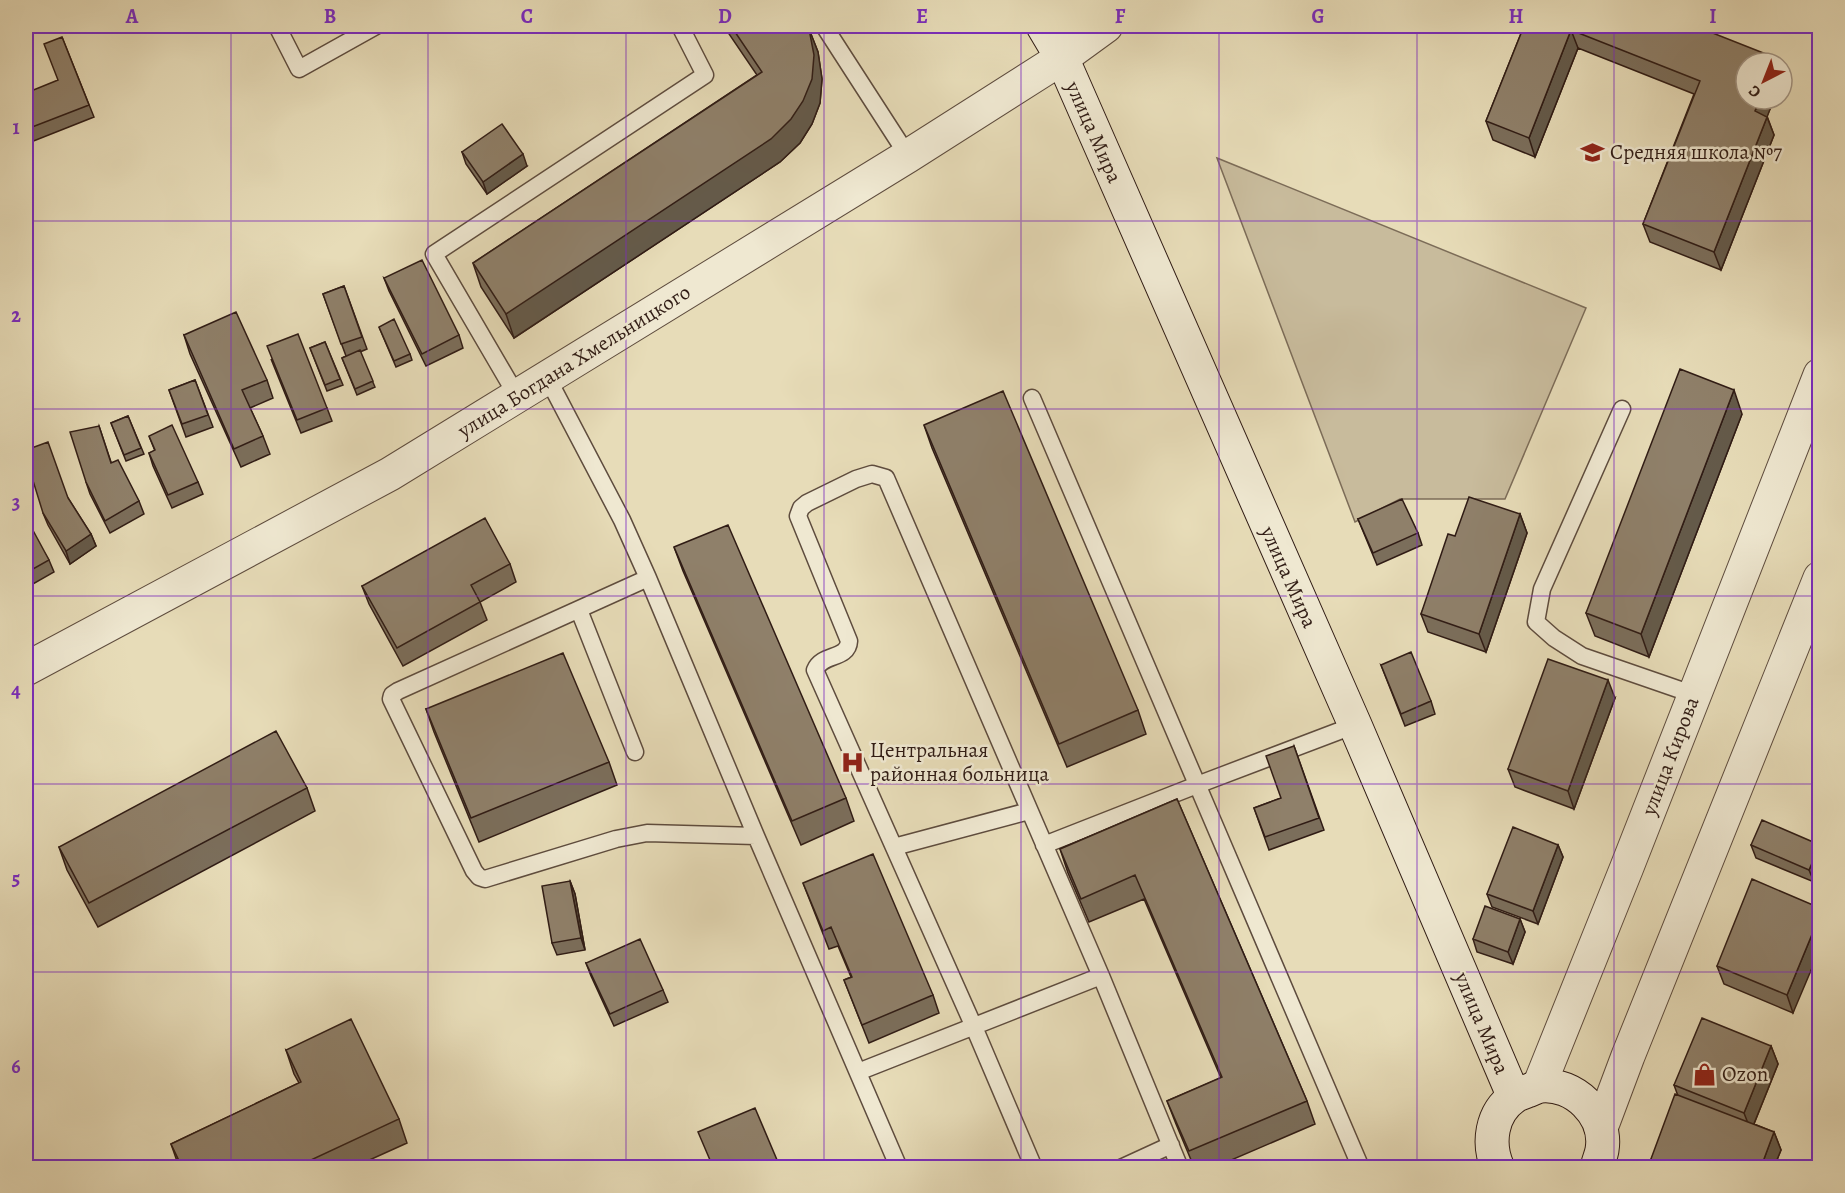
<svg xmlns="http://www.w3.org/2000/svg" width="1845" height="1193" font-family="Alegreya,serif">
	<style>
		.green { fill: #c8bb9c; stroke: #7c6c58; stroke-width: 1.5 }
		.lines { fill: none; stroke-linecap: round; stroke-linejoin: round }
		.service-casing { stroke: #5e4c3e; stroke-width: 19 }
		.minor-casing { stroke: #5e4c3e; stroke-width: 35 }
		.tertiary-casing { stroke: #5e4c3e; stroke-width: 35 }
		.secondary-casing { stroke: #301c15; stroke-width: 35 }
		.service { stroke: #efe8d1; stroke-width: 16 }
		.minor { stroke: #efe8d1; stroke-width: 33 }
		.tertiary { stroke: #efe8d1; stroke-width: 33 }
		.secondary { stroke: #efe8d1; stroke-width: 33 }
		.wall { fill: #7b6e5b; stroke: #301c15; stroke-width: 1.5 }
		.shaded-wall { fill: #645a4a; stroke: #301c15; stroke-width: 1.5 }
		.building { fill: #8f806a; stroke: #301c15; stroke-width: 1.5 }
		.grid { fill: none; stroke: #7b2cbf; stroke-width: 1.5; stroke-opacity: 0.55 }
		.labels { text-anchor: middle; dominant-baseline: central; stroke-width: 5; stroke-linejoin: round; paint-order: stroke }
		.street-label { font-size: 21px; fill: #301c15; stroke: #efe8d1 }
		.poi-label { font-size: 21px; fill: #301c15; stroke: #efe8d1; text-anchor: start }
		.neatline { fill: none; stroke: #7b2cbf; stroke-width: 2 }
		.grid-label { font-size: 20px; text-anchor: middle; font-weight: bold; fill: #7b2cbf }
	</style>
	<rect width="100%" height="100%" fill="#e7dcb8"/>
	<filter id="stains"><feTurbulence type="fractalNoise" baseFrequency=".00333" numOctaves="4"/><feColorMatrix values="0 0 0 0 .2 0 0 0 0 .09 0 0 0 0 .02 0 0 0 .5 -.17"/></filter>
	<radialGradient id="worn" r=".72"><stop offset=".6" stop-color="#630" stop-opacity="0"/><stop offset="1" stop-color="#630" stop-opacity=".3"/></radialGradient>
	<path class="green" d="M1217 158 1586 308 1505 499H1400L1355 522Z"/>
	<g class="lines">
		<defs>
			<path id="service" d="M277 26 299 69 376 26
				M824 26 908 156
				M547 377 622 520 648 578 756 836 899 1168
				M517 396 434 254 705 75 680 26
				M1032 398 1361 1168
				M1622 409 1542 589 1536 622 1554 638 1582 656 1695 695
				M648 578 398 691 392 695 391 699 474 871 479 877 485 879 616 839 647 833 756 836
				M579 610 635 752
				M1044 845 1197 785 1355 725
				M894 847 1029 811
				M858 1072 1101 976
				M1034 1168 974 1027 815 670C822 653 848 660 849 641L798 516 801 508 807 503 856 479 872 474 886 478 1101 976 1180 1168
				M1121 1168 1171 1145"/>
			<path id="minor" d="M1062 58 1106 26"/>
			<path id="tertiary" d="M26 669 390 474 908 156 1062 58
				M1539 1086 1627 867 1820 375
				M1601 1128 1628 1056 1820 578"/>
			<path id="secondary" d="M1043 26 1062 58 1355 725 1514 1097
				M1498 1168C1487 1144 1491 1113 1514 1097 1517 1094 1523 1093 1527 1091 1531 1090 1535 1087 1540 1086 1574 1082 1608 1115 1602 1150 1601 1156 1598 1162 1597 1168"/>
		</defs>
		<use href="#service" class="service-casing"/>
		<use href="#minor" class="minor-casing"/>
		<use href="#tertiary" class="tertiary-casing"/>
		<use href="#secondary" class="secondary-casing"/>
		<use href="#service" class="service"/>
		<use href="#minor" class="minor"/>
		<use href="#tertiary" class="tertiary"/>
		<use href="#secondary" class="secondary"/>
	</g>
	<path class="wall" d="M312 26H325L315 31Z
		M725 26H807L809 29 818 52 822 79 820 103 812 124 800 143 780 162 514 338 481 287 473 263 757 75 727 31Z
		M1524 26H1695L1774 99 1767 116 1774 135 1721 270 1650 242 1643 224 1694 94 1578 48 1535 157 1493 140 1486 121Z
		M62 37 94 117 31 142 26 127 58 80Z
		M462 152 527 166 487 194 466 164Z
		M384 278 459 335 463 348 426 366 389 291Z
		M344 286 367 349 360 352 375 387 357 395 342 358 346 356 323 294Z
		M379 327 410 354 412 360 396 367Z
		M184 335 267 380 273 398 250 408 263 436 270 454 241 467 190 354Z
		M325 342 343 385 327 391 310 348Z
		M271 359 327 408 332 421 301 433Z
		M195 380 213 427 186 437 169 390Z
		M1742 414 1649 657 1595 636 1586 613Z
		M128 416 144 454 126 461 111 423Z
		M924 425 1138 710 1146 734 1067 767 932 448Z
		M99 426 111 462 139 501 144 514 110 533 90 494 86 482Z
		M149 436 198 482 203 494 172 508 153 466 149 453 155 451Z
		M68 498 91 534 96 546 70 564 48 525 43 513Z
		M1520 514 1527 533 1486 652 1428 632 1421 614 1455 536Z
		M1358 519 1418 533 1422 545 1377 565Z
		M26 525 49 560 54 572 26 588Z
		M674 547 846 798 854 821 801 845 683 571Z
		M510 564 516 582 480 602 487 620 403 666 369 604 362 586Z
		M1381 665 1431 701 1435 714 1405 726Z
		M1615 698 1574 809 1515 787 1508 769Z
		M426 709 609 762 617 785 479 842 434 732Z
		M1294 746 1324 830 1269 850 1254 808 1281 798Z
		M1820 760V795L1812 777Z
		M307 788 315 811 98 927 67 870 59 847Z
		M1177 799 1307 1101 1315 1124 1215 1167H1194L1176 1124 1167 1101 1221 1078 1144 899 1089 922 1068 873 1060 849Z
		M1558 845 1563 857 1538 924 1492 907 1487 894Z
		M1751 845H1820L1814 882 1756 858Z
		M570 881 575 894 585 950 557 955 552 943Z
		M803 883 933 995 939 1013 869 1043 844 980 851 977 838 946 829 949Z
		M1820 908 1793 1013 1724 984 1717 966Z
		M1520 919 1525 932 1513 964 1477 952 1473 939Z
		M586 963 663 990 668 1002 614 1026 591 976Z
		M1771 1046 1778 1064 1754 1124 1774 1132 1781 1150 1774 1167H1648L1678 1096 1674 1085Z
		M286 1050 399 1119 407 1143 354 1167H179L171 1144 299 1083 294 1074Z"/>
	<path class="shaded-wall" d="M809 29 818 52 822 79 820 103 812 124 800 143 780 162 514 338 506 314Z
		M1571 30 1578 48 1535 157 1529 138Z
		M1760 99H1774L1762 130 1755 111Z
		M1767 117 1774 135 1721 270 1714 252Z
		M523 154 527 166 487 194 483 182Z
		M1734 390 1742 414 1649 657 1641 634Z
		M1520 514 1527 533 1486 652 1479 634Z
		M91 534 96 546 70 564 66 551Z
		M1608 680 1615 698 1574 809 1568 791Z
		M1558 845 1563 857 1538 924 1533 911Z
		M1820 845V869L1814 882 1809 870Z
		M570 881 575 894 585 950 581 938Z
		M1820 915V949L1793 1013 1787 995Z
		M1520 919 1525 932 1513 964 1508 952Z
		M1771 1046 1778 1064 1751 1131 1744 1113Z
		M1774 1132 1781 1150 1774 1167H1761Z"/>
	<path class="building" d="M731 26H807L809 29 814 55 812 79 803 101 791 119 771 139 506 314 473 263 762 72Z
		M1524 26H1695L1776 58 1774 63H1746V99H1760L1755 111 1767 117 1714 252 1643 224 1700 81 1571 30 1529 138 1486 121Z
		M62 37 89 105 27 129 26 126V93L58 80 44 44Z
		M502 124 523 154 483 182 462 152Z
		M422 260 459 335 422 354 384 278Z
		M344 286 362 337 341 344 323 294Z
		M236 312 267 380 242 390 263 436 234 449 184 335Z
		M394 319 410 354 394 361 379 327Z
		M298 334 327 408 297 420 267 346Z
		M325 342 340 379 325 385 310 348Z
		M360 350 373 381 355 389 342 358Z
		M1680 369 1734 390 1641 634 1586 613Z
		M195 380 208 415 182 424 169 390Z
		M1003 391 1138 710 1059 744 924 425Z
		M128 416 141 448 124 455 111 423Z
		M172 425 198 482 168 495 149 453 155 450 149 436Z
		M99 426 111 463 118 460 139 501 105 521 86 482 70 432Z
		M48 442 68 498 91 534 66 551 43 513 26 458V450Z
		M1469 497 1520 514 1479 634 1421 614 1448 534 1455 536Z
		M1402 499 1418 533 1373 553 1358 519Z
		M485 518 510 564 471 585 480 602 397 648 362 586Z
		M29 523 49 560 26 573V525Z
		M728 525 846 798 792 821 674 547Z
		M1411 652 1431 701 1401 714 1381 665Z
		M563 653 609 762 471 818 426 709Z
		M1548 659 1608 680 1568 791 1508 769Z
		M276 731 307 788 89 903 59 847Z
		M1294 746 1319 818 1265 837 1254 808 1281 798 1266 756Z
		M1820 760V780L1812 777Z
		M1177 799 1307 1101 1189 1151 1167 1101 1222 1077 1135 875 1081 899 1060 849Z
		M1762 820 1820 845 1809 870 1751 845Z
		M1513 827 1558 845 1533 911 1487 894Z
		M873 854 933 995 862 1025 844 980 852 977 831 927 823 931 803 883Z
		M1752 879 1820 908V915L1787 995 1717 966Z
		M570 881 581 938 552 943 542 886Z
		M1485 906 1520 919 1508 952 1473 939Z
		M640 939 663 990 610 1014 586 963Z
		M1702 1018 1771 1046 1744 1113 1674 1085Z
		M351 1019 399 1119 296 1167H182L171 1144 301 1082 286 1050Z
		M1675 1094 1774 1132 1761 1167H1648Z
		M755 1108 780 1167H713L698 1132Z"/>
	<path class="grid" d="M231 26V1168M428 26V1168M626 26V1168M824 26V1168M1021 26V1168M1219 26V1168M1417 26V1168M1614 26V1168M26 221H1820M26 409H1820M26 596H1820M26 784H1820M26 972H1820"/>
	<defs>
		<symbol id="school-bare" viewBox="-9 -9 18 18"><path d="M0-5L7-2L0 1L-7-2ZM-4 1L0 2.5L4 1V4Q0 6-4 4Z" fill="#8f2418" stroke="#efe8d1" stroke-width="2.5" paint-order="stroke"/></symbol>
		<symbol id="hospital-bare" viewBox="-9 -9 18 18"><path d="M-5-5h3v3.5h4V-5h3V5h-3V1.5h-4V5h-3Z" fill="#8f2418" stroke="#efe8d1" stroke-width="2.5" paint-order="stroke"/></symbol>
		<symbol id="shop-bare" viewBox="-9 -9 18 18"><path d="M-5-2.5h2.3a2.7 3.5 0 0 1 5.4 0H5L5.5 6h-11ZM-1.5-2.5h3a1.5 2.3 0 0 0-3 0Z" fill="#8f2418" stroke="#efe8d1" stroke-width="2.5" paint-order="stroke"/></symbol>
	</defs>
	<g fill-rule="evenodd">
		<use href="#school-bare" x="1576" y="136" width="33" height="33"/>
		<use href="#hospital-bare" x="836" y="746" width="33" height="33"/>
		<use href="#shop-bare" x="1688" y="1058" width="33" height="33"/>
	</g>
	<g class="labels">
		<g class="street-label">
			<text transform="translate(1094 132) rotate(66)">улица Мира</text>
			<text transform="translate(574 361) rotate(-32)">улица Богдана Хмельницкого</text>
			<text transform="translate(1289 577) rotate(66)">улица Мира</text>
			<text transform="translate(1670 756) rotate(-69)">улица Кирова</text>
			<text transform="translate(1482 1023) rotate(67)">улица Мира</text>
		</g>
		<g class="poi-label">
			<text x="1610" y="152">Средняя школа №7</text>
			<text x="870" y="750">Центральная<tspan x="870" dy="24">районная больница</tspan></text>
			<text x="1722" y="1074">Ozon</text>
		</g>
	</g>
	<rect width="1845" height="1193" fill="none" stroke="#e7dcb8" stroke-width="66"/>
	<g transform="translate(1764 81) rotate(222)"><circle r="28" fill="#efe8d1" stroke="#a39686" stroke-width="1.5"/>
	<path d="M0-4.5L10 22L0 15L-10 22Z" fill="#8f2418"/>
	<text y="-9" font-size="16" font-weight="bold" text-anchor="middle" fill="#301c15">С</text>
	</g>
	<rect x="33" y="33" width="1779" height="1127" class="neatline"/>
	<g class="grid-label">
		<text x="132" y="23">A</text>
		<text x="330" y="23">B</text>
		<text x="527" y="23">C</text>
		<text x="725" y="23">D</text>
		<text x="922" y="23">E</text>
		<text x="1120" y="23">F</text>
		<text x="1318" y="23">G</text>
		<text x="1516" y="23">H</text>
		<text x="1713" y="23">I</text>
		<text x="16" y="134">1</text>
		<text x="16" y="322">2</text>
		<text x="16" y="509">3</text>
		<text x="16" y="697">4</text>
		<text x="16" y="885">5</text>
		<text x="16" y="1073">6</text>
	</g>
	<rect width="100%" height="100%" filter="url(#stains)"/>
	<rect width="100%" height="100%" fill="url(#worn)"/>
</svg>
